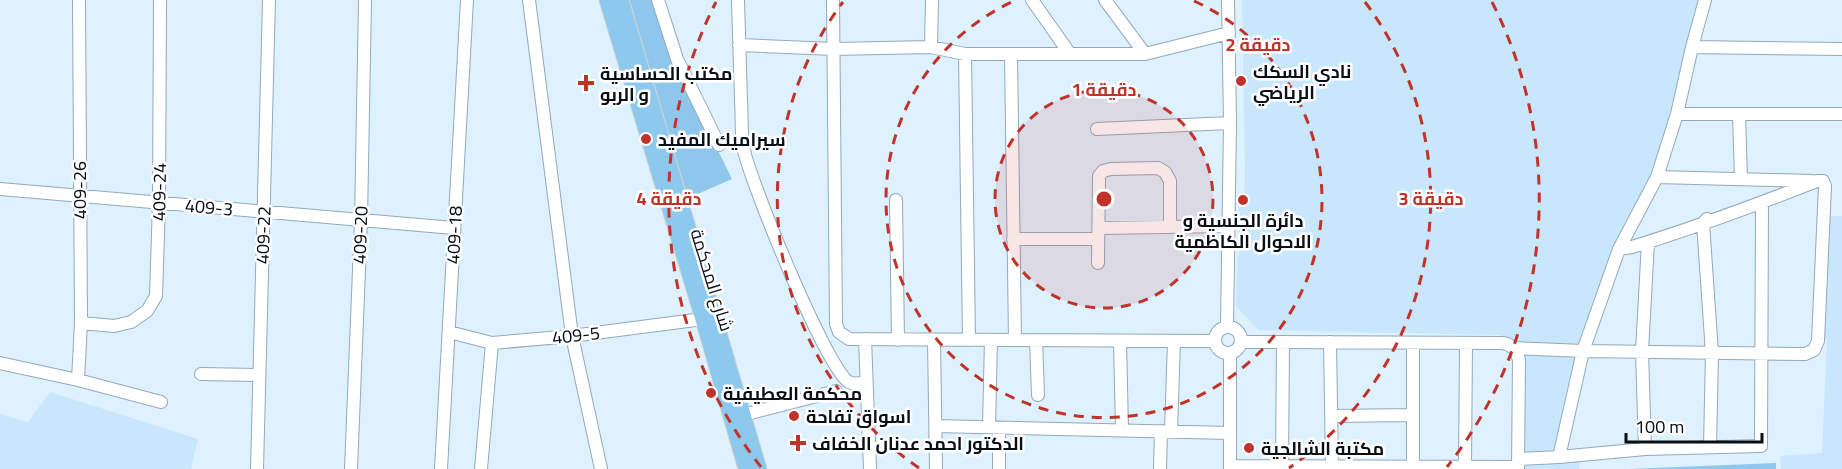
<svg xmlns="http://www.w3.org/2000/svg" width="1842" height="469" font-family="Georgia,Cairo,serif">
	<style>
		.built { fill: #c8e7fc }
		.green { fill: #8fc7ec }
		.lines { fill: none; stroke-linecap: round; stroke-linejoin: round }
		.minor-casing { stroke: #93a9b9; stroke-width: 14 }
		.major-casing { stroke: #d3d4d5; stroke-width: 17 }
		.minor { stroke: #fff; stroke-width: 12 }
		.major { stroke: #8cc9ec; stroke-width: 15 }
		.ring { fill: none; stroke: #c1332a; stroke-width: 3; stroke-dasharray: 10 8 }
		.poi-dot { fill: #c1332a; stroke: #fff; stroke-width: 2 }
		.labels { text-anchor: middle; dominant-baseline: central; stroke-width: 5; stroke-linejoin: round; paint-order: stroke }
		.poi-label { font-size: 18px; font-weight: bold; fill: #080f15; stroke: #fff; text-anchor: start }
		.street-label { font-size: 18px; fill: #080f15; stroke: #fff }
		.centre { fill: #c1332a; stroke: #fff; stroke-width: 3 }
		.ring-label { font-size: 18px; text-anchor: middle; font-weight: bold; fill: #c1332a; stroke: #fff; stroke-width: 5; stroke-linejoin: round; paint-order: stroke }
	</style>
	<rect width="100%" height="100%" fill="#def1fe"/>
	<path class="built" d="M1242 0H1699L1669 116 1651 176 1615 250 1555 461 1579 459V469H1522V353L1511 339 1499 335 1258 330 1236 306 1239 204H1244L1245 178Z
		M1830 216H1842V469H1781L1780 456 1822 453 1827 339 1815 340Z
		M50 392 198 439 191 469H0V414L28 422Z"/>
	<path class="green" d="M625 0H656L672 56 732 179 684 200Z
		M1776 463V469H1629Z"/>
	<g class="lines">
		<defs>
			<path id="minor" d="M529 0 572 336 601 469
				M658 0 677 59 719 145
				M738 0C739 34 740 67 741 100 742 115 741 131 743 146 748 177 827 370 849 382 854 385 861 383 866 382
				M833 0 836 324 839 332 849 339 1214 341
				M1032 0 1070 54
				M1105 0 1145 54
				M739 45 833 49 931 47 965 54H1145L1229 33
				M931 47 932 0
				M1692 47 1842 49
				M965 54 969 340
				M1011 54 1015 340
				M1677 114H1842
				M1739 114 1741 179
				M1097 129 1230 123
				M1657 177 1812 181
				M0 189 454 228
				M896 200 898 340
				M1707 219 1703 223 1712 353 1710 447
				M1099 228 1228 226
				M1013 239H1098
				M1098 263 1099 176 1103 171 1111 169 1158 168 1165 172 1170 181V227
				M81 323 114 326 131 322 147 311 156 296 159 203 160 0
				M1215 340a13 13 0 1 1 26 0a13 13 0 1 1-26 0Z
				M1227 327 1230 123 1228 0
				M449 332 492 343 572 336 703 319
				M865 339 870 469
				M934 340 936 469
				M1036 340 1038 395
				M1120 341 1122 430
				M1241 342 1502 343C1512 344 1518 351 1519 361L1518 469
				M1330 342 1332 466
				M1513 348 1583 351 1805 354 1814 350 1818 341 1825 186 1823 181H1817C1756 205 1694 228 1632 247L1619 249
				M1230 354V469
				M0 363 78 380 161 402
				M201 374 259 375
				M78 380 81 323 79 0
				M743 415 836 391
				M1331 416 1413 415
				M936 426 1230 433
				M989 427 991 340
				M999 428V469
				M1171 431 1174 341
				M1645 449 1642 351 1648 242
				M1559 457 1583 351 1619 249 1657 177 1677 114 1692 47 1705 0
				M1519 459 1559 457 1645 449 1761 446 1762 203
				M1230 466 1518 467
				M1282 466 1283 342
				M1413 466V343
				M1465 467 1466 343
				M257 469 269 0
				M351 469 361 220 365 0
				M441 469 467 0
				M481 469 492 343
				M1160 469 1161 431"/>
			<path id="major" d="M607 0 703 319 746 469
				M621 0 759 469"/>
		</defs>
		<use href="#minor" class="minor-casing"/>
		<use href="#major" class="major-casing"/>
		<use href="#minor" class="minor"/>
		<use href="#major" class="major"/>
	</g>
	<circle cx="1104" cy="199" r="109" fill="#c1332a" fill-opacity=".12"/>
	<g class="ring">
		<circle cx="1104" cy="199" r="109"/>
		<path d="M1194 1A218 218 0 1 1 1014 1"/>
		<path d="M919 468A327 327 0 0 1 843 2M1365 2A327 327 0 0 1 1289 468"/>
		<path d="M761 467A435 435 0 0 1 716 2M1492 2A435 435 0 0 1 1447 467"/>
	</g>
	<g class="poi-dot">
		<circle cx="1241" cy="81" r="6"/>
		<path d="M583 74h6v6h6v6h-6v6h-6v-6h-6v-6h6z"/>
		<circle cx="646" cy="139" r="6"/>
		<circle cx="1243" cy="200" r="6"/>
		<circle cx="711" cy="393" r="6"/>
		<circle cx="794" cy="416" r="6"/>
		<path d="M795 434h6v6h6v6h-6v6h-6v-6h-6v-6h6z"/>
		<circle cx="1249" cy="448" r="6"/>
	</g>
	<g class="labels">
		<g class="poi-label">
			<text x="1253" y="71">نادي السكك<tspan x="1253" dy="21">الرياضي</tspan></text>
			<text x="600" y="73">مكتب الحساسية<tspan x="600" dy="21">و الربو</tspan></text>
			<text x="658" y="139">سيراميك المفيد</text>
			<text x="1243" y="220" text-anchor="middle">دائرة الجنسية و<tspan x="1243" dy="21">الاحوال الكاظمية</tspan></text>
			<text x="723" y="393">محكمة العطيفية</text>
			<text x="806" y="416">اسواق تفاحة</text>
			<text x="812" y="443">الدكتور احمد عدنان الخفاف</text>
			<text x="1261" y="448">مكتبة الشالجية</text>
		</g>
		<g class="street-label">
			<text transform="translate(79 190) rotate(-90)">409-26</text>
			<text transform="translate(159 192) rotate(-89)">409-24</text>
			<text transform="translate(209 207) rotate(5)">409-3</text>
			<text transform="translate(263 235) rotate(-88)">409-22</text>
			<text transform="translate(360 235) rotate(-88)">409-20</text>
			<text transform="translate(454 235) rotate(-87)">409-18</text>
			<text transform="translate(712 280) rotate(73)">شارع المحكمة</text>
			<text transform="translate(576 335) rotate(-6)">409-5</text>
		</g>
	</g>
	<circle cx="1104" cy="199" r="9" class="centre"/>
	<g class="ring-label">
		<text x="1258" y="51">2 دقيقة</text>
		<text x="1104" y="96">1 دقيقة</text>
		<text x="1431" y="205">3 دقيقة</text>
		<text x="669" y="205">4 دقيقة</text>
	</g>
	<path d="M1626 433v9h136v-9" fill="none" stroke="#080f15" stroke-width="3"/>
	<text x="1635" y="433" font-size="18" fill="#080f15" stroke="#ffffff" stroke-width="4.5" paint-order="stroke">100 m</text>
</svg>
